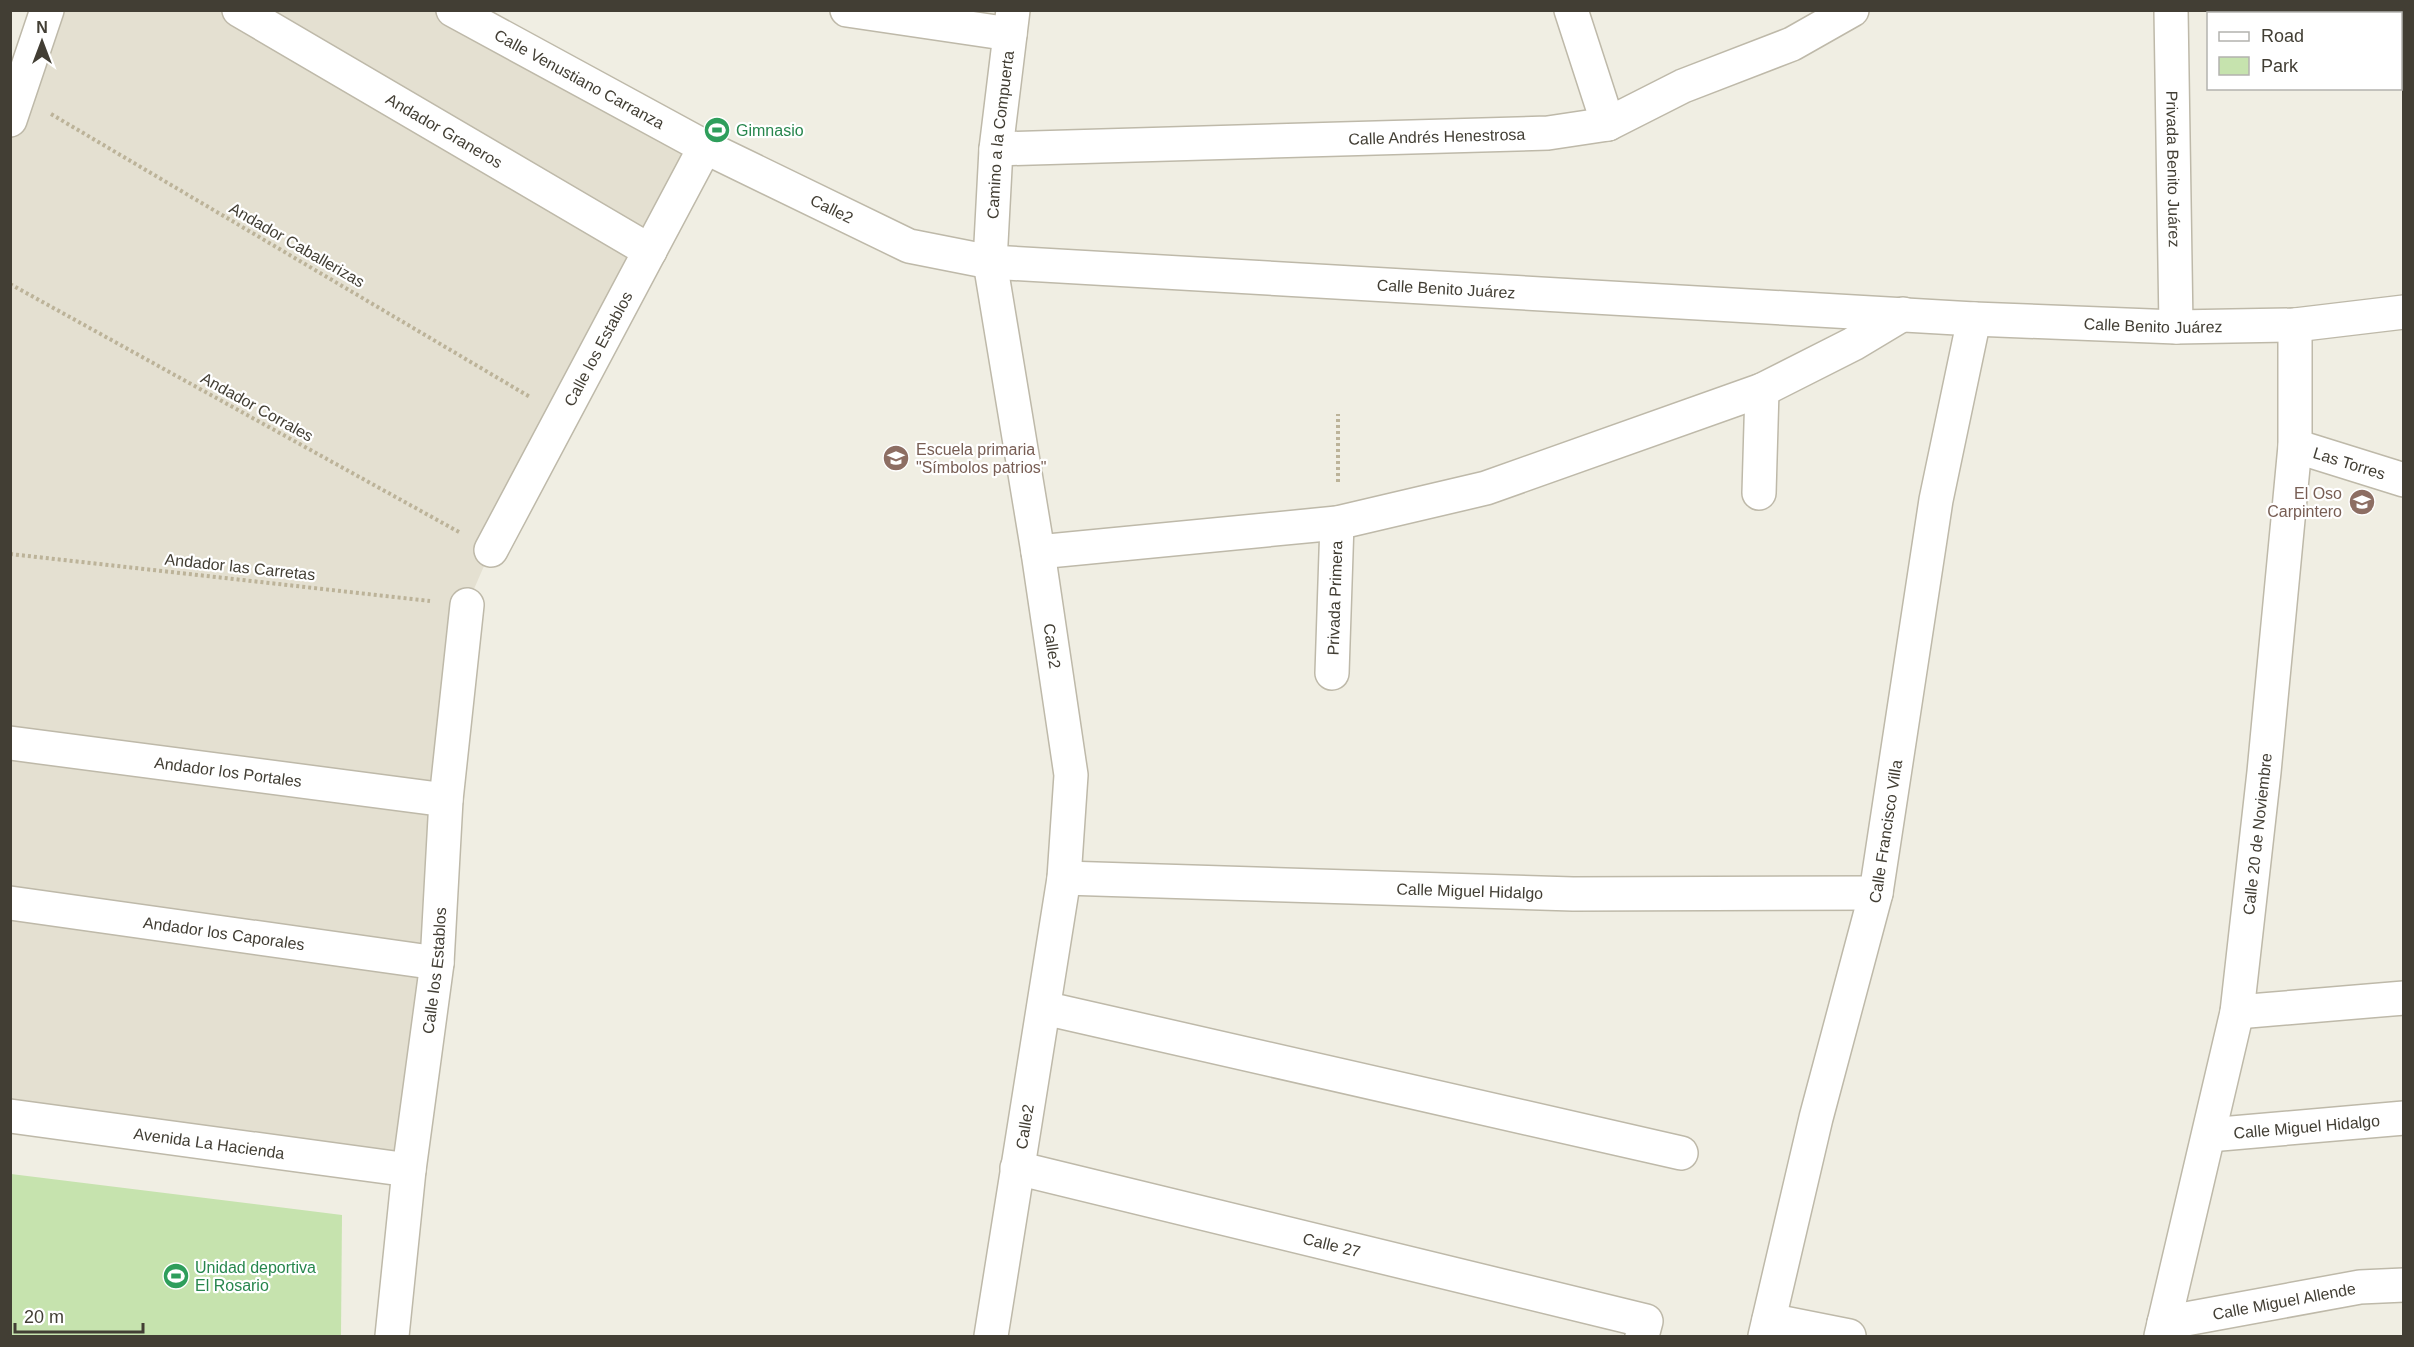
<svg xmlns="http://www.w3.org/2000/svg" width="2414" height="1347" font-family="Helvetica,sans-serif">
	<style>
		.residential { fill: #e4e0d1 }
		.green { fill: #c6e3ae }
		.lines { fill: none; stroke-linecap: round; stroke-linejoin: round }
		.minor-casing { stroke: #beb9a9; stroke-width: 36 }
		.path { stroke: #bcb399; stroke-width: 4; stroke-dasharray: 3 3; stroke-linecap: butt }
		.minor { stroke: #fff; stroke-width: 33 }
		.labels { text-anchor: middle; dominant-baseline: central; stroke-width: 4.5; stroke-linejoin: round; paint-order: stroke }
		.street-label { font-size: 16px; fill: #423e34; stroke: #fff }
		.leisure-label { font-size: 16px; fill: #27864d; stroke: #fff; text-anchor: start }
		.education-label { font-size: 16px; fill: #785e54; stroke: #fff; text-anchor: start }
	</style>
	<rect width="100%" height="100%" fill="#f0eee3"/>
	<path class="residential" d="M47 11H453L705 147 491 550 467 605 409 1170 11 1116 10 122Z"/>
	<path class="green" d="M11 1174 342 1215 341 1336H11Z"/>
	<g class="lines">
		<defs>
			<g id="minor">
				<path id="s1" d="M239 10 650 251"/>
				<path id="s2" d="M453 10 705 147 909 246 990 262 1974 319 2176 327 2295 325 2404 312"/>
				<path d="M847 10 1010 34"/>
				<path d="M1571 10 1608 124"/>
				<path id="s3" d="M2171 10 2176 327"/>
				<path d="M10 120 47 10"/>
				<path id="s4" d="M996 149 1548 133 1608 124 1683 86 1792 44 1852 10"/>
				<path id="s5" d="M2295 446 2404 480"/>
				<path d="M1759 493 1762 390"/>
				<path id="s6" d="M491 550 705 147"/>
				<path d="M1038 552 1337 523 1486 488 1762 390 1853 344 1903 314"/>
				<path id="s7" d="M1332 673 1337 523"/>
				<path id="s8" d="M10 743 446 800"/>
				<path id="s9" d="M1064 878 1573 894 1876 893"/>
				<path id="s10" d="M10 903 437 963"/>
				<path d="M1044 1008 1681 1153"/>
				<path d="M2237 1012 2404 998"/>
				<path id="s11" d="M10 1116 409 1170"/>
				<path id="s12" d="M2209 1135 2404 1118"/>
				<path id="s13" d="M1017 1168 1646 1321 1642 1336"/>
				<path d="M1769 1320 1849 1336"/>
				<path id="s14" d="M2164 1323 2360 1287 2404 1285"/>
				<path id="s15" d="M392 1336 409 1170 437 963 446 800 467 605"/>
				<path id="s16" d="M991 1336 1064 878 1071 775 1038 552 990 262 996 149 1013 10"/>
				<path id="s17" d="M1765 1336 1816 1118 1876 893 1936 500 1974 319"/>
				<path id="s18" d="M2161 1336 2237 1012 2264 772 2295 446V325"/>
			</g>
		</defs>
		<use href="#minor" class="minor-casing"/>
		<path class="path" d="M51 114 530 397
			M10 284 459 532
			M1338 482V414
			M10 554 430 601"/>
		<use href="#minor" class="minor"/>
	</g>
	<defs>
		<symbol id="stadium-disc" viewBox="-11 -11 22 22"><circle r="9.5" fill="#2e9e5b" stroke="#fff"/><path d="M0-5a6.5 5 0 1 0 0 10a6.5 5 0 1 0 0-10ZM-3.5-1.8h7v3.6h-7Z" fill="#fff"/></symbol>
		<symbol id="school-disc" viewBox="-11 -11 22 22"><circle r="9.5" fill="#8d6e63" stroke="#fff"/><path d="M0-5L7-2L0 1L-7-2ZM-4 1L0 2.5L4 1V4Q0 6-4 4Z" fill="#fff"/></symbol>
	</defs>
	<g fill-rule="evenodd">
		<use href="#stadium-disc" x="702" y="115" width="30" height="30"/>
		<use href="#school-disc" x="881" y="443" width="30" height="30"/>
		<use href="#school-disc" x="2347" y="487" width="30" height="30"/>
		<use href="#stadium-disc" x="161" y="1261" width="30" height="30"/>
	</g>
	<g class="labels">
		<g class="street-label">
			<text stroke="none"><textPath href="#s2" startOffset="144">Calle Venustiano Carranza</textPath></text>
			<text stroke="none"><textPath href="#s1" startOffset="238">Andador Graneros</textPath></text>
			<text stroke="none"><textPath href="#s16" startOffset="1214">Camino a la Compuerta</textPath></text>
			<text stroke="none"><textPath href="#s4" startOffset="441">Calle Andrés Henestrosa</textPath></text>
			<text stroke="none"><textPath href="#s3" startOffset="159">Privada Benito Juárez</textPath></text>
			<text stroke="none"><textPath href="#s2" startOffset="428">Calle2</textPath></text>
			<text transform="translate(297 245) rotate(30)">Andador Caballerizas</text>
			<text stroke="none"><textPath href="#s2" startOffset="1053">Calle Benito Juárez</textPath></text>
			<text stroke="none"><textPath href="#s2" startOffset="1761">Calle Benito Juárez</textPath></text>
			<text stroke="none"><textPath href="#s6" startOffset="228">Calle los Establos</textPath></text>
			<text transform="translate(257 407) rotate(29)">Andador Corrales</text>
			<text stroke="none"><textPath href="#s5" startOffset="57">Las Torres</textPath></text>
			<text transform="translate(240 567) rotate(6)">Andador las Carretas</text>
			<text stroke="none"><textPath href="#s7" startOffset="75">Privada Primera</textPath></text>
			<text transform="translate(1052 646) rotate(82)">Calle2</text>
			<text stroke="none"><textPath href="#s8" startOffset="220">Andador los Portales</textPath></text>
			<text stroke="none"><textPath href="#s17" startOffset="519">Calle Francisco Villa</textPath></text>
			<text stroke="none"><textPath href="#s18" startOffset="512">Calle 20 de Noviembre</textPath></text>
			<text stroke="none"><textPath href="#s9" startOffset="406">Calle Miguel Hidalgo</textPath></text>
			<text stroke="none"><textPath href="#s10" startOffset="216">Andador los Caporales</textPath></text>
			<text stroke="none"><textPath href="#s15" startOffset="368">Calle los Establos</textPath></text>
			<text stroke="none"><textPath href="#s12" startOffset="98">Calle Miguel Hidalgo</textPath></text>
			<text stroke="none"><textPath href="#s16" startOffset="212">Calle2</textPath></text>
			<text stroke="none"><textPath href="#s11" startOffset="201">Avenida La Hacienda</textPath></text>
			<text stroke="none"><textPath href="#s13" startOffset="324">Calle 27</textPath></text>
			<text stroke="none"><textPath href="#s14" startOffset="122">Calle Miguel Allende</textPath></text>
		</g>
		<g class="leisure-label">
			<text x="736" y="130">Gimnasio</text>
			<text x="195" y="1267">Unidad deportiva<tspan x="195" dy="18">El Rosario</tspan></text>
		</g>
		<g class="education-label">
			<text x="916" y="449">Escuela primaria<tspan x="916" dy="18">"Símbolos patrios"</tspan></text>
			<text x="2342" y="493" text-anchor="end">El Oso<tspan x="2342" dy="18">Carpintero</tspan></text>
		</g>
	</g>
	<rect width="2414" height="1347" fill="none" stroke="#423e34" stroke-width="24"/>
	<rect x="2207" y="12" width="195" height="78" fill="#ffffff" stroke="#b3b2ae" stroke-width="1.5"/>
	<rect x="2219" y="32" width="30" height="9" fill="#ffffff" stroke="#b3b2ae" stroke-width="1.5"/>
	<text x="2261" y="42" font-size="18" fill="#423e34">Road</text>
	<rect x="2219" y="57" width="30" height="18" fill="#c6e3ae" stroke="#b3b2ae" stroke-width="1.5"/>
	<text x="2261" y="72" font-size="18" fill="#423e34">Park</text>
	<g transform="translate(42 42)" stroke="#ffffff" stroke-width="4.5" paint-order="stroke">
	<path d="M0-4.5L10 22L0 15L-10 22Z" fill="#423e34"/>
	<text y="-9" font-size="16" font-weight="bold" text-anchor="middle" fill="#423e34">N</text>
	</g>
	<path d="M15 1323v9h128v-9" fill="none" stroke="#423e34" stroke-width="3"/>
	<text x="24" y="1323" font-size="18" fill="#423e34" stroke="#ffffff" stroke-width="4.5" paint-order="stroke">20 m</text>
</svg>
